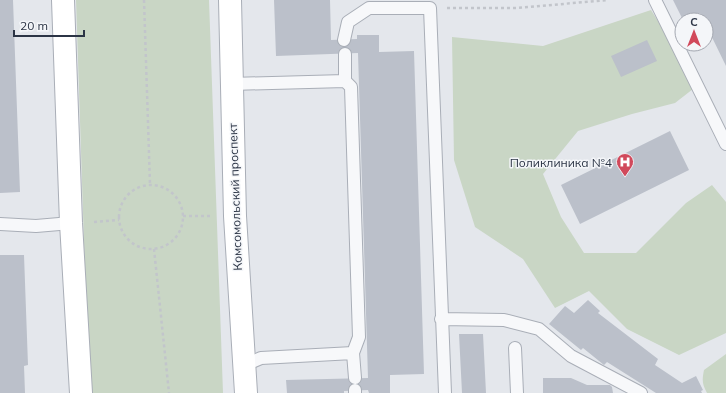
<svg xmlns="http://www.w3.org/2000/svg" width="726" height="393" font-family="Mulish,sans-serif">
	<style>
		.green { fill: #c9d6c5 }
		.building { fill: #bbc0ca }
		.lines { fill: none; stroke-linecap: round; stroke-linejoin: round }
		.lane-casing { stroke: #a9aeb7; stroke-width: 14 }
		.secondary-casing { stroke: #a9aeb7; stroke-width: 24 }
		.path { stroke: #c2c5cb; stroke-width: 2.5; stroke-dasharray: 3 3; stroke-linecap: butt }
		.lane { stroke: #f7f8fa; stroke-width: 12 }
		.secondary { stroke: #fff; stroke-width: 22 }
		.labels { text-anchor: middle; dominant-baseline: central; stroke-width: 3; stroke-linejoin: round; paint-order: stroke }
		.poi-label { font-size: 12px; fill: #2b3445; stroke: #f4f6f9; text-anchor: end }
		.street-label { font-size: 12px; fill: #2b3445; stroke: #f4f6f9 }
	</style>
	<rect width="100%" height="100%" fill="#e4e7ec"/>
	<path class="green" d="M76 0H209L223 393H89Z
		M651 10 666 34 693 89 675 103 632 114 578 131 543 174 561 217 584 253H636L686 203 712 185 726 202V333L679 355 627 329 589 291 555 308 523 259 475 227 454 160 452 37 543 46Z
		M726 354V393H707C702 384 702 380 704 370Z"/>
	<path class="building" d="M0 0H13L20 192 0 193Z
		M274 0H330L331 40 357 39V35H379V52L414 51 424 374 390 375V393H369L368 390 344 391V393H287L286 380 368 378 358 53 276 56Z
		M673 0H726V66L706 25V20H704L700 13 683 20Z
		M647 40 657 61 621 77 611 56Z
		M670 131 689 170 580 224 561 185Z
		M0 255H24L28 365 24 366 25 393H0Z
		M588 300 600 311 598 313 658 359 655 365 682 383 696 376 703 390 701 391 702 393H656L607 362 604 365 583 348 581 350 549 324 565 306 574 313Z
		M459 334H483L486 393H462Z
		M543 378H571L587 385H610L612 387 613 393H543Z"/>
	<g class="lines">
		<defs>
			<path id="lane" d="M655 0 726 144
				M344 40 348 22 369 8H430L445 393
				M345 54V81
				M231 84 345 81 351 87 359 337 353 353 355 378
				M0 224 36 226 71 223
				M441 319 504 320 539 329 571 356 641 393
				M515 348 517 393
				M245 365 261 358 353 353
				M355 390V393"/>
			<path id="secondary" d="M63 0 71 223 81 393
				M230 0 235 216 246 393"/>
		</defs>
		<use href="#lane" class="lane-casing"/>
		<use href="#secondary" class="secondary-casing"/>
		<path class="path" d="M144 0 150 184
			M447 8H517L608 0
			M119 217a32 32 0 1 1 64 0a32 32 0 1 1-64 0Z
			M183 216H212
			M94 222 119 220
			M154 249 169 393"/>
		<use href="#lane" class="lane"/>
		<use href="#secondary" class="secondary"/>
	</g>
	<defs>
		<symbol id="hospital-pin" viewBox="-11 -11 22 30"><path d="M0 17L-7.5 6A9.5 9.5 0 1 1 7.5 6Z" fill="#d1495b" stroke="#f4f6f9"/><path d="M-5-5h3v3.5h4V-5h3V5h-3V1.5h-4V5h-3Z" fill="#fff"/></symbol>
	</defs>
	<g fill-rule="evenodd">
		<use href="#hospital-pin" x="615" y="152" width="20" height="27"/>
	</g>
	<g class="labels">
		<g class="poi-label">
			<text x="612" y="162">Поликлиника №4</text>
		</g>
		<g class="street-label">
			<text transform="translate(235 197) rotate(-92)">Комсомольский проспект</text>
		</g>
	</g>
	<g transform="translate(694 32)"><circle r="19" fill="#f4f6f9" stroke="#a4a8b1"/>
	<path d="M0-3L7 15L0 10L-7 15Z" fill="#d1495b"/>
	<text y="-6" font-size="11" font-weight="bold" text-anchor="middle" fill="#2b3445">С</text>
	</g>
	<path d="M14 30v6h70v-6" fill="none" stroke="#2b3445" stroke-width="2"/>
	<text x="20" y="30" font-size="12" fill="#2b3445" stroke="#f4f6f9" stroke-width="3" paint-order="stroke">20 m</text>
</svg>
